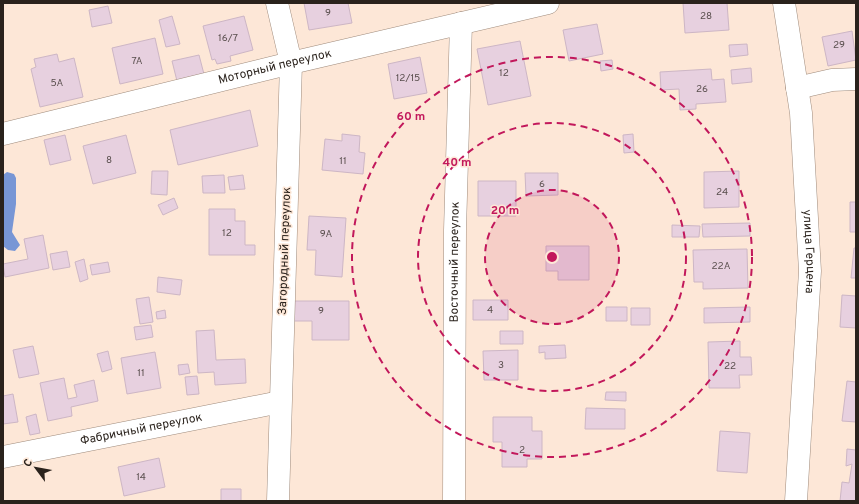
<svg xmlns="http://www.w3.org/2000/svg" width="859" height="504" font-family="Overpass,sans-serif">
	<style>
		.water { fill: #7896d5 }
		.building { fill: #e7d0df; stroke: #cdb6c5 }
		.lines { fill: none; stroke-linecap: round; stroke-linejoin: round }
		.minor-casing { stroke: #9f8b7c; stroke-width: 23 }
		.minor { stroke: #fff; stroke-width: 22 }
		.ring { fill: none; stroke: #c2185b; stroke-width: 2; stroke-dasharray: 7 5 }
		.labels { text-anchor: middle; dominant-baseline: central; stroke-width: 3; stroke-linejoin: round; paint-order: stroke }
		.number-label { font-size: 10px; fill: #594e4d }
		.street-label { font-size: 12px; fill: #2a221c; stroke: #fde7d7 }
		.centre { fill: #c2185b; stroke: #fde7d7; stroke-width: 2 }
		.ring-label { font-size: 12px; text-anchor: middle; font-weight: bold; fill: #c2185b; stroke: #fde7d7; stroke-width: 3; stroke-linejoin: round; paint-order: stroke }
	</style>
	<rect width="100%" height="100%" fill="#fde7d7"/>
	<path class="water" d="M7 172 14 174 16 178V204L12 232 20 245 15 251 8 250 3 246V175Z"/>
	<path class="building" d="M304 3H348L352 23 309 30Z
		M683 3H727L729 30 685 33Z
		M108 6 112 23 92 27 89 10Z
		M172 16 180 44 166 47 159 20Z
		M244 16 253 50 230 56 231 61 217 64 215 59 212 60 203 26Z
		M597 24 603 54 569 61 563 30Z
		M852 31 856 60 828 66 822 37Z
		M155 38 163 74 120 84 112 48Z
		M520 41 531 96 488 105 477 49Z
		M747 44 748 55 730 57 729 45Z
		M57 54 59 62 74 58 83 97 40 107 31 69 36 67 34 59Z
		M199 55 205 78 178 85 172 61Z
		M420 57 427 93 394 99 388 64Z
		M612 60 613 69 601 71 600 61Z
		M751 68 752 82 732 84 731 70Z
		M711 69 712 80 724 79 726 102 696 104V109L680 110 679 89 661 90 660 72Z
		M250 110 258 146 178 165 170 130Z
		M342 134 360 136 359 152 365 153 363 174 322 170 325 139 342 141Z
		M633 134 634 152 624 153 623 135Z
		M65 135 71 160 50 165 44 140Z
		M126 135 136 173 93 184 83 146Z
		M152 171H168L167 195 151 194Z
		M739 171V207L704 208V172Z
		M525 173H558V195L526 196Z
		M224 175 225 193H203L202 176Z
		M243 175 245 189 230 190 228 177Z
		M478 181H516V216H478Z
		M174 198 178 208 163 215 158 205Z
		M850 202H856V232H850Z
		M209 209H235V221H245V245H255V255H209Z
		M309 216 346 218 342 277 315 275 316 250H307Z
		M750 223V236L703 237 702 224Z
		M672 225 700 226 699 237H672Z
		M43 235 49 268 5 277 3 264 28 259 24 239Z
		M546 246H589V280H558V271H546Z
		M854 248H856V278H851Z
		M747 249 748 288 703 289V282H694L693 250Z
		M67 251 70 267 53 270 50 254Z
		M84 259 88 279 80 282 75 262Z
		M108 262 110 272 92 275 90 265Z
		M158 277 182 280 180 295 157 292Z
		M842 295 856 296V328L840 327Z
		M149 297 153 322 140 324 136 299Z
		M473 300H508V320H473Z
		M294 301H349V340H312V321H294Z
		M606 307H627V321H606Z
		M750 307V322L704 323V308Z
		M631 308H650V325H631Z
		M165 310 166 318 157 319 156 312Z
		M151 325 153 337 136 340 134 327Z
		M214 330 216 360 245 359 246 383 215 385 214 372 198 373 196 331Z
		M500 331H523V344H500Z
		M740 341V357H751L752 375H739L740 388H709L708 342Z
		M565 345 566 358 545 359V352L539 353V346Z
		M33 346 39 374 19 378 13 350Z
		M518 350V380H484L483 351Z
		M108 351 112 369 102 372 97 354Z
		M155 352 161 388 127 394 121 358Z
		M188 364 190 373 179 375 178 365Z
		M197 376 199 394 187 395 185 377Z
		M64 378 68 399 77 397 74 385 94 380 98 401 71 407 72 416 48 421 40 383Z
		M847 381 856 382V422L842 421Z
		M606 392H626V401L605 400Z
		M13 394 18 422 3 424V396Z
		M586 408 625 409V429H585Z
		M36 414 40 433 30 435 26 417Z
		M493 417H532V431H542V459H527V467H502V442H493Z
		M720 431 750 433 747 473 717 471Z
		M847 449 856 450V501H840L842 482 849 483 852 464 846 466Z
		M159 458 165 487 124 496 118 467Z
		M221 489H241V501H221Z"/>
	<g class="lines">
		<defs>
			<g id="minor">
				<path d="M277 3 291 63 278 501"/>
				<path id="s1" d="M784 3 801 113 810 271 796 501"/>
				<path d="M797 88 832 80 856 79"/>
				<path id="s2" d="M3 134 291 63 548 3"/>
				<path id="s3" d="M3 457 280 402"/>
				<path id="s4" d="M454 501 455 230 461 23"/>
			</g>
		</defs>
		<use href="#minor" class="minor-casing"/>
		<use href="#minor" class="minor"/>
	</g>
	<circle cx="552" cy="257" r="67" fill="#c2185b" fill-opacity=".12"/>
	<g class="ring">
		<circle cx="552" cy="257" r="67"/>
		<circle cx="552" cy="257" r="134"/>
		<circle cx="552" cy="257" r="200"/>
	</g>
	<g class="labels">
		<g class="number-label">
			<text x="328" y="13">9</text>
			<text x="706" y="16">28</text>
			<text x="228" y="38">16/7</text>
			<text x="839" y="45">29</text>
			<text x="137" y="61">7А</text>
			<text x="504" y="73">12</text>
			<text x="408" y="78">12/15</text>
			<text x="57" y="83">5А</text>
			<text x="702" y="89">26</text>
			<text x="109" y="160">8</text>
			<text x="343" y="161">11</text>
			<text x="542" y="184">6</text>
			<text x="722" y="192">24</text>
			<text x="227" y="233">12</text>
			<text x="326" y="234">9А</text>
			<text x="721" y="266">22А</text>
			<text x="490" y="310">4</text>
			<text x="321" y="311">9</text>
			<text x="501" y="365">3</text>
			<text x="730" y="366">22</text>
			<text x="141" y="373">11</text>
			<text x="522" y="450">2</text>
			<text x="141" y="477">14</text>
		</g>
		<g class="street-label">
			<text stroke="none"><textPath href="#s2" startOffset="280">Моторный переулок</textPath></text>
			<text transform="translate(285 251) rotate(-88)">Загородный переулок</text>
			<text stroke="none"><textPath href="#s1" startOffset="250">улица Герцена</textPath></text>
			<text stroke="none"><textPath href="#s4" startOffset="239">Восточный переулок</textPath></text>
			<text stroke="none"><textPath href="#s3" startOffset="141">Фабричный переулок</textPath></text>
		</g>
	</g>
	<circle cx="552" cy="257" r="6" class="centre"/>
	<g class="ring-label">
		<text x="411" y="120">60 m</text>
		<text x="457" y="166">40 m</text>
		<text x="505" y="214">20 m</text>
	</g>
	<rect width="859" height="504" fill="none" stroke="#2a221c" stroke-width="8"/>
	<g transform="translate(36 468) rotate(302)" stroke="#fde7d7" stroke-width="3" paint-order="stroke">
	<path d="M0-3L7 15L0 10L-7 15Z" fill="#2a221c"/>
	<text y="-6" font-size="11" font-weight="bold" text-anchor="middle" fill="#2a221c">С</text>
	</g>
</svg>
